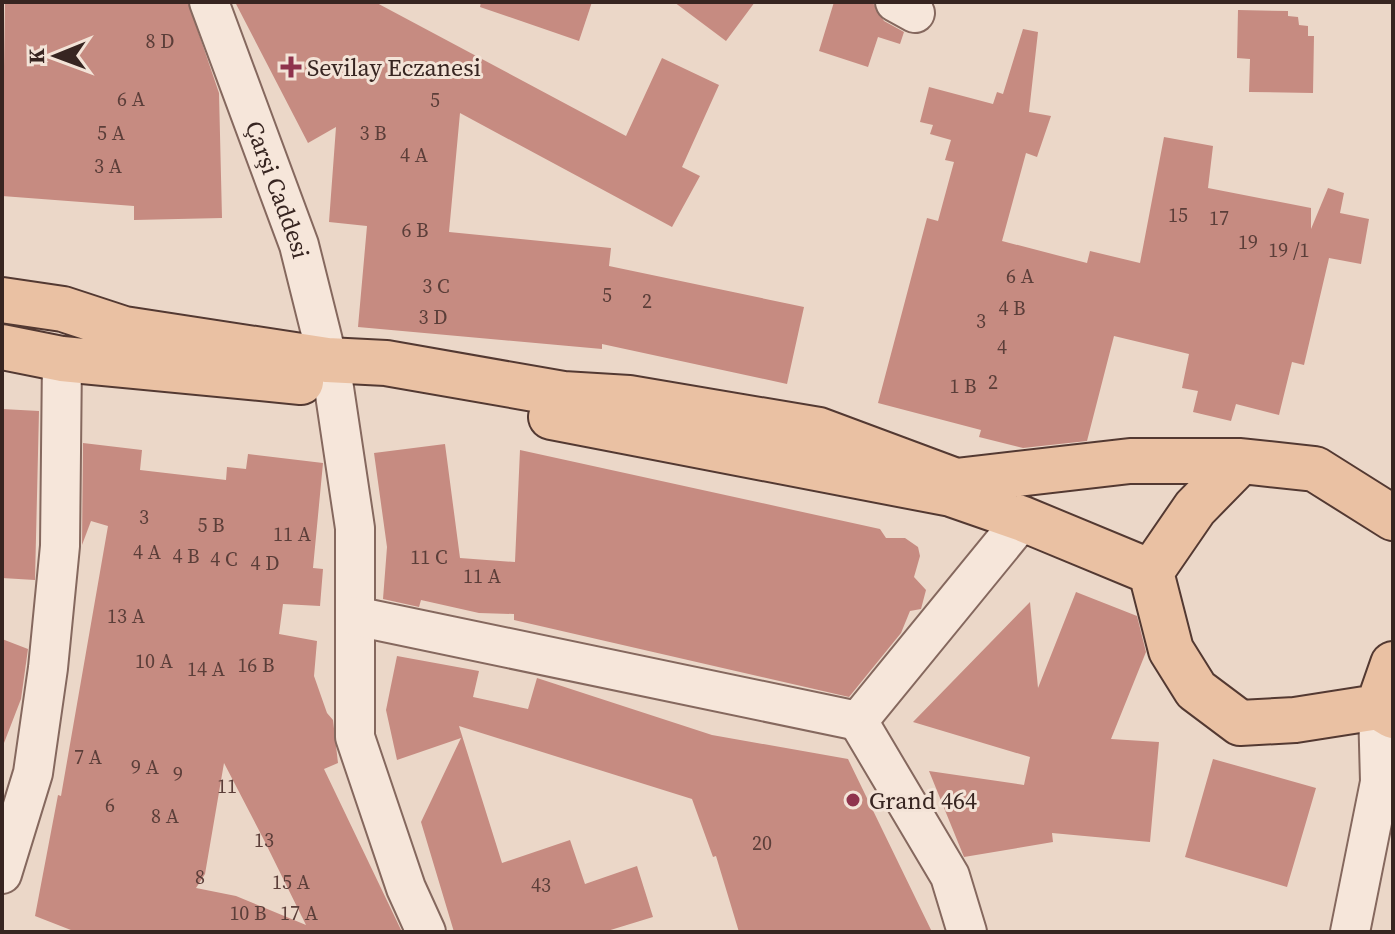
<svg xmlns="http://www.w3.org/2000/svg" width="1395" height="934" font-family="'Source Serif 4',serif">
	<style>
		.building { fill: #c68b81; fill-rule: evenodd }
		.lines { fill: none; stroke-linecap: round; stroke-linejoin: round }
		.street-casing { stroke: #85685e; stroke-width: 42 }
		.primary-casing { stroke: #533932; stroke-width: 48 }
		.street { stroke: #f6e6da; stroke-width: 38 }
		.primary { stroke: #eac1a3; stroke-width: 44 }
		.poi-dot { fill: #8f334d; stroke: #f3e3d7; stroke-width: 3 }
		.labels { text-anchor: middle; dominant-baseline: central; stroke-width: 6; stroke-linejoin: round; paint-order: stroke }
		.number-label { font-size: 20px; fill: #5b3e39 }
		.poi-label { font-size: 24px; fill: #372521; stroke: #f3e3d7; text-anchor: start }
		.street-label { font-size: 24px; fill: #372521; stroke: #f3e3d7 }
	</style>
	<rect width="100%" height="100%" fill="#ebd7c8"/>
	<path class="building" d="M5 2H188L219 93 222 218 134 220V206L2 196Z
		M235 2H375L626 136 662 58 719 85 682 167 700 176 672 227 460 113 449 232 611 248 609 266 804 307 787 384 602 344V349L358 327 367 226 329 222 336 127 308 143Z
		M481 2H592L579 41 480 7Z
		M674 2H755L726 41Z
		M834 2 873 3 884 21 904 32 900 44 878 37 868 67 819 51Z
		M1238 10 1288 11V16L1298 17 1299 25 1308 26V36H1314L1313 93 1249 92 1250 59 1237 58Z
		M1023 29 1038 32 1029 112 1051 116 1037 157 1026 153 1002 241 1087 263 1090 251 1140 263 1164 137 1213 146 1208 188 1311 208V229L1328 188 1344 193 1340 213 1369 219 1361 264 1329 258 1304 365 1292 362 1279 415 1236 404 1231 421 1193 412 1198 391 1182 388 1189 354 1114 336 1087 441 1023 448 979 437 981 430 878 403 927 218 938 221 954 162 945 160 951 140 930 134 933 125 920 122 929 87 993 104 997 92 1003 94Z
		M2 409 39 411 35 580 2 578Z
		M83 443 142 450 140 470 226 480 227 467 246 469 248 454 323 463 313 568 323 569 320 606 283 604 279 634 317 641 314 676 327 713 333 720 338 763 324 769 402 932H76L35 916 58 795 61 796 108 526 91 521 82 545ZM224 763 264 840 306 925 236 896 196 888 205 874Z
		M445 444 460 558 515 562 520 450 880 529 886 538H905L918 547 920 556 914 577 926 590 921 609 910 611 901 633 849 697 514 620V614L479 613 421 600 419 607 383 599 387 547 374 453Z
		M1076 592 1137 616 1146 652 1111 739 1159 742 1150 842 1052 833 1053 842 964 857 929 771 1024 785 1030 757 913 722 1030 602 1038 688Z
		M2 639 28 649 21 699 4 743Z
		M397 656 479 671 473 697 528 709 537 678 712 735 848 759 932 932H739L716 856 713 857 692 799 459 726 502 863 570 840 585 884 637 866 653 917 604 932H454L421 822 461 738 397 760 386 710Z
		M1213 759 1316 788 1287 887 1185 857Z"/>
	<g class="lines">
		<defs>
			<g id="street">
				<path id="s1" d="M209 2 299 245 333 381 355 528V737L406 888 426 932"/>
				<path d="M895 2 915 13"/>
				<path d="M355 616 858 721 1023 519"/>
				<path d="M858 721 950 876 967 932"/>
				<path d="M2 874 33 773 48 668 60 546 62 359"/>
				<path d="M1350 932 1380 782 1378 707"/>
			</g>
			<path id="primary" d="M2 300 63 309 124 329 327 360 386 363 563 394 629 398 819 430 956 481 1130 461H1241L1315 469 1393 518
				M2 347 62 359 301 382
				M551 417 951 494 1023 519 1151 572
				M1241 461 1195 508 1151 572 1171 650 1196 690 1240 723 1295 720 1378 707 1393 716
				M1378 707 1393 664"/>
		</defs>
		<use href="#street" class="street-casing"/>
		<use href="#primary" class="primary-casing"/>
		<use href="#street" class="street"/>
		<use href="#primary" class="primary"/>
	</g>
	<g class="poi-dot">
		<path d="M287 55h8v8h8v8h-8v8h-8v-8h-8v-8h8z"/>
		<circle cx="853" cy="800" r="8"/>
	</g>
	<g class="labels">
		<g class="number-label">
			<text x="160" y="41">8 D</text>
			<text x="131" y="99">6 A</text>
			<text x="435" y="100">5</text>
			<text x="111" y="133">5 A</text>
			<text x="373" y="133">3 B</text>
			<text x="414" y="155">4 A</text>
			<text x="108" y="166">3 A</text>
			<text x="1178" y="215">15</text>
			<text x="1219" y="218">17</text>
			<text x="415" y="230">6 B</text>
			<text x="1248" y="242">19</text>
			<text x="1289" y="250">19 /1</text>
			<text x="1020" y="276">6 A</text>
			<text x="436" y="286">3 C</text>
			<text x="607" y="295">5</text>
			<text x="647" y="301">2</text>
			<text x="1012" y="308">4 B</text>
			<text x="433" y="317">3 D</text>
			<text x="981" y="321">3</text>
			<text x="1002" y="347">4</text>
			<text x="993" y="382">2</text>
			<text x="963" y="386">1 B</text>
			<text x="144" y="517">3</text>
			<text x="211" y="525">5 B</text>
			<text x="292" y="534">11 A</text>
			<text x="147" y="552">4 A</text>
			<text x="186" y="556">4 B</text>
			<text x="429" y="557">11 C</text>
			<text x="224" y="559">4 C</text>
			<text x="265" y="563">4 D</text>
			<text x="482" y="576">11 A</text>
			<text x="126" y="616">13 A</text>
			<text x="154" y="661">10 A</text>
			<text x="256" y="665">16 B</text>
			<text x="206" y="669">14 A</text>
			<text x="88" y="757">7 A</text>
			<text x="145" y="767">9 A</text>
			<text x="178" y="774">9</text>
			<text x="227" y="786">11</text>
			<text x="110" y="805">6</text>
			<text x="165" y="816">8 A</text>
			<text x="264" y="840">13</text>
			<text x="762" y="843">20</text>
			<text x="200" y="877">8</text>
			<text x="291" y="882">15 A</text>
			<text x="541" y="885">43</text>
			<text x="248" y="913">10 B</text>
			<text x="299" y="913">17 A</text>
		</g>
		<g class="poi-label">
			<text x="307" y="67">Sevilay Eczanesi</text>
			<text x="869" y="800">Grand 464</text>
		</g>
		<g class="street-label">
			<text stroke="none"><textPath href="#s1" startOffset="200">Çarşi Caddesi</textPath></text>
		</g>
	</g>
	<rect width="1395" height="934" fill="none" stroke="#372521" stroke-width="8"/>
	<g transform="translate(56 56) rotate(269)" stroke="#f3e3d7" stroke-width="6" paint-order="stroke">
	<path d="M0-6L14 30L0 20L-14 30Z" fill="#372521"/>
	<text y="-12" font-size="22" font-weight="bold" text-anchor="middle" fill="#372521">K</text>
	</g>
</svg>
